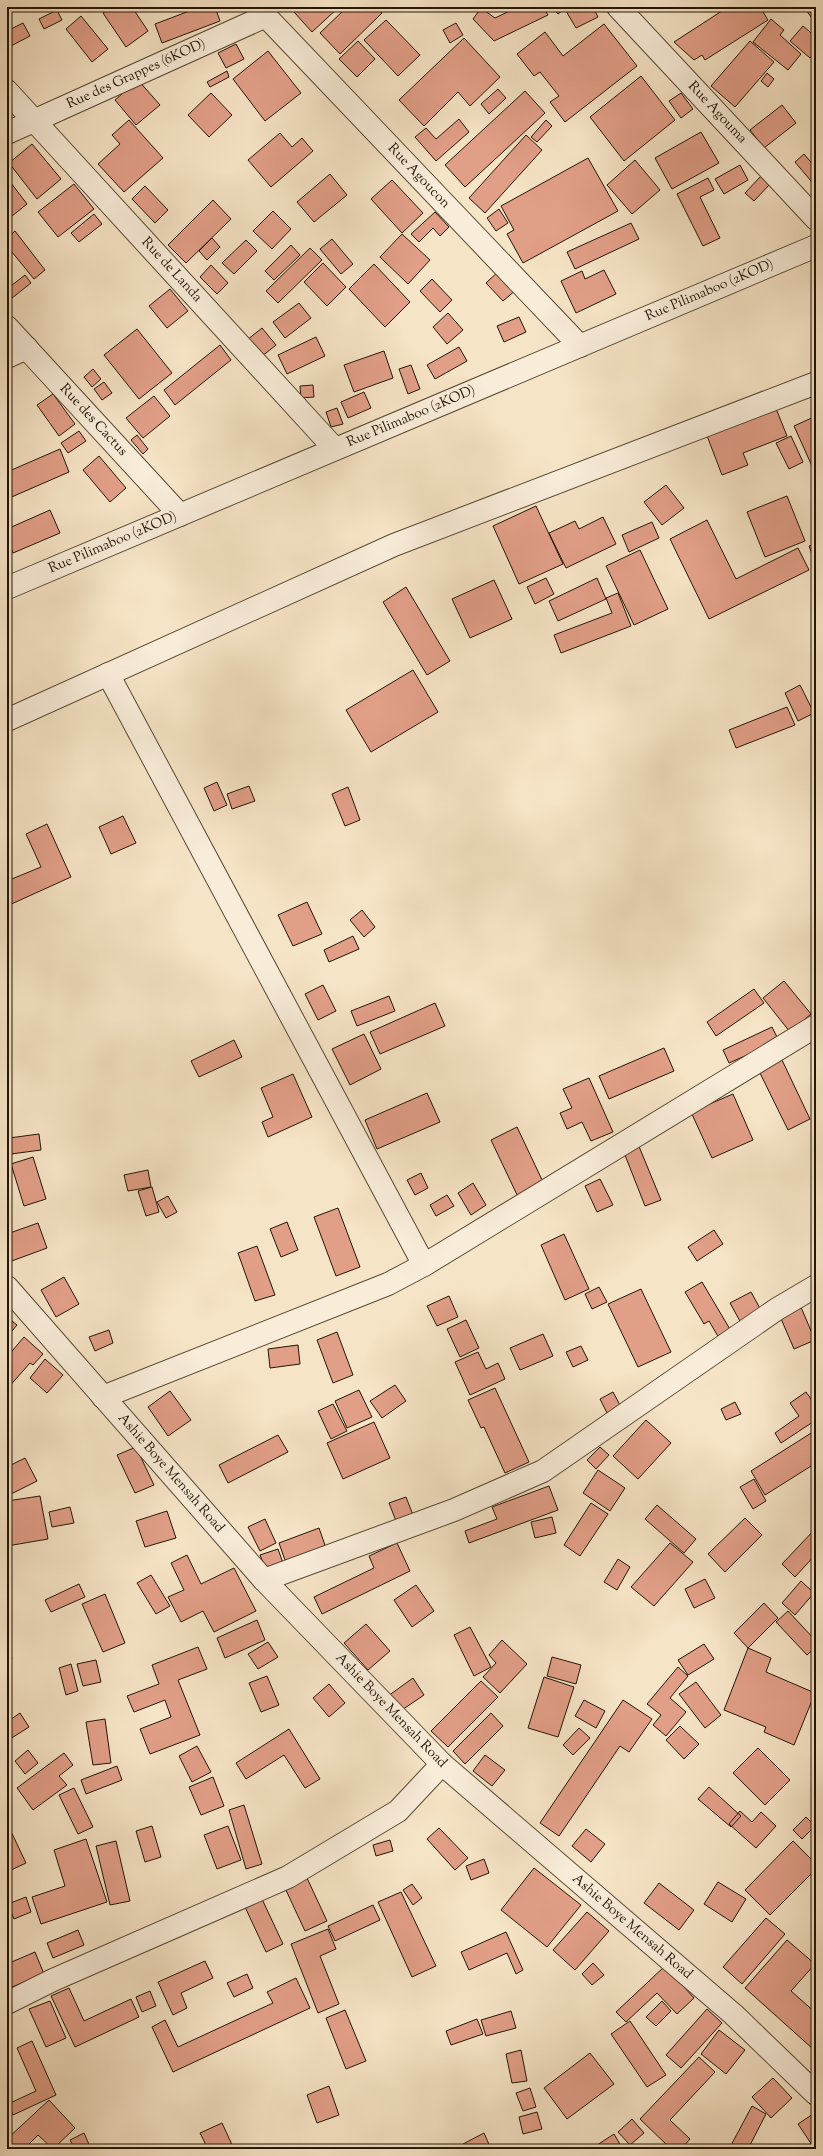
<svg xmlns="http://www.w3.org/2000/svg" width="823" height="2156" font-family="'Sorts Mill Goudy',serif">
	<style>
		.building { fill: #e29f88; stroke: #231504 }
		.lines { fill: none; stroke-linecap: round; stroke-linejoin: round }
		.minor-casing { stroke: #584934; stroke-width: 24 }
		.minor { stroke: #f9edda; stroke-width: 22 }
		.labels { text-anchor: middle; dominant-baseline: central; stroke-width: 3.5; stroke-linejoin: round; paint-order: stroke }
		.street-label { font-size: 14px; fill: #231504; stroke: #f9edda }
	</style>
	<rect width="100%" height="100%" fill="#f6e4c6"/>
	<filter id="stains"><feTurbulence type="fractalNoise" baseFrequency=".005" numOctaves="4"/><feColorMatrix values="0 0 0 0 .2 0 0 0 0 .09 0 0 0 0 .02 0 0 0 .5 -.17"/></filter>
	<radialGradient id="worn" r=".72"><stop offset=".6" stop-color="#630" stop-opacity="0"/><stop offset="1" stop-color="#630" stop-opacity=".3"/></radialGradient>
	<path class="building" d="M112 7H132L148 31 126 47 103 13Z
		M200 7H215L220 21 162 43 155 24Z
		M296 7H339L312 32 293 11Z
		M347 7H377L382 13 340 54 320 33Z
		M518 7H543L548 15 494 41 473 19 481 8 495 18Z
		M552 7H567L558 14Z
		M574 7H593L598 17 576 28 566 11Z
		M728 7H760L768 20 705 60 702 55 694 60 674 42Z
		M804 7H816V24Z
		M57 10 62 20 44 29 39 19Z
		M81 16 108 49 92 62 66 29Z
		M771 19 784 30 780 35 801 54 788 70 753 42Z
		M386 20 420 55 398 76 364 40Z
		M23 23 30 36 7 48V31Z
		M456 23 463 35 450 43 443 30Z
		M604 24 637 66 565 122 550 102 559 96 540 72 534 76 517 54 545 32 563 56Z
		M803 26 816 37V51L810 58 790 41Z
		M464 38 500 77 470 106 458 92 424 126 399 100Z
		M358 41 375 59 357 77 339 59Z
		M750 41 774 62 735 107 711 86Z
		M236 44 244 59 226 68 218 53Z
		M268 51 301 93 265 121 233 79Z
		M227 71 229 77 210 87 207 82Z
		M767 73 774 79 768 87 761 81Z
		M641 76 675 120 624 161 590 117Z
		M138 80 160 105 136 125 115 100Z
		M498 89 506 98 489 114 481 104Z
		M525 91 545 113 465 187 445 165Z
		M211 93 232 115 209 137 188 115Z
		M681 93 693 109 681 118 669 101Z
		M782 105 796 123 764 148 750 130Z
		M459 119 469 132 436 161 415 137 426 128 436 139Z
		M129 120 163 158 124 192 98 164 120 144 112 135Z
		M546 120 552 126 537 142 531 137Z
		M816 127V156L812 128Z
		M701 132 719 163 672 189 655 158Z
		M280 133 292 147 302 138 313 151 271 187 248 160Z
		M526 135 542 150 485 213 469 198Z
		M32 144 61 179 37 199 9 163Z
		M804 154 816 168V187L795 162Z
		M588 158 618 211 523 263 507 234 514 230 501 206Z
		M635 160 660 190 632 214 607 185Z
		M740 165 748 180 724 194 715 179Z
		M330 174 347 195 314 222 297 202Z
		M762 175 771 183 754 201 745 193Z
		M708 178 714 190 700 197 720 238 703 246 677 194Z
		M392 180 423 213 402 233 371 199Z
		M11 183 27 204 7 220V186Z
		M74 184 94 209 58 237 38 212Z
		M145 186 168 210 155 223 132 199Z
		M213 200 231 219 186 263 168 245Z
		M499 209 508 223 496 231 487 218Z
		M273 211 291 229 272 249 253 231Z
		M435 212 449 227 440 236 433 228 419 242 411 234Z
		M94 214 102 224 79 242 71 233Z
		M631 223 639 239 575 269 567 252Z
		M15 231 45 270 34 279 7 246V238Z
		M402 234 430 260 408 284 380 257Z
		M212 238 220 247 207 260 199 251Z
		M332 239 353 264 341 274 320 249Z
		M246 240 257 251 234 274 222 263Z
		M291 245 300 255 274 280 265 271Z
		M310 248 322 260 278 303 266 291Z
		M323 263 346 287 327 306 304 282Z
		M374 264 410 302 385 327 349 289Z
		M211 265 228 283 217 294 200 277Z
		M500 270 517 289 503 301 486 283Z
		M604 270 616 294 576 313 561 281 582 271 585 279Z
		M25 275 31 283 7 302V289Z
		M432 279 452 300 440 312 420 291Z
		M170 289 188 311 167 328 149 306Z
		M299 303 311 318 285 338 273 322Z
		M448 313 463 330 447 344 433 327Z
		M519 317 526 332 504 342 497 326Z
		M262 328 276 345 261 357 247 340Z
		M137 329 172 373 139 399 104 355Z
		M316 337 325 356 287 374 278 355Z
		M220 345 231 360 175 405 164 390Z
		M459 347 467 361 435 379 427 365Z
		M384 351 393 378 354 392 344 365Z
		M411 365 420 389 408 394 399 369Z
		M93 369 101 379 92 387 84 377Z
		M104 382 112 393 102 400 94 389Z
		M313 385 314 397 301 398 300 386Z
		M364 392 371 408 348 418 341 402Z
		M53 394 75 424 59 436 37 405Z
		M154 396 170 416 143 438 126 418Z
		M773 401 787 436 743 453 748 465 722 475 704 428Z
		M337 408 343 424 331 427 326 412Z
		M816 416V475L794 426Z
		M79 431 86 441 68 453 61 443Z
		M137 435 148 449 143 454 131 440Z
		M791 436 803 462 789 469 776 443Z
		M60 449 69 472 7 499V472Z
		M99 456 126 488 110 502 83 470Z
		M666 485 684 508 662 525 644 502Z
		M787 496 805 541 765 557 747 512Z
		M536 506 563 564 519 584 493 526Z
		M50 510 60 533 13 553 7 539V529Z
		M603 517 616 544 566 568 549 533 575 521 579 529Z
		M707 520 736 579 798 548 809 570 709 619 670 539Z
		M652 522 659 538 629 552 622 535Z
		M816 544V566L809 546Z
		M640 550 668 609 634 625 606 566Z
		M546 578 554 594 535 604 527 587Z
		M597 578 606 599 558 621 549 601Z
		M494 580 512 619 470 638 452 599Z
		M406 587 450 661 427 675 383 602Z
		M618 593 631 626 561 653 554 635 612 613 606 598Z
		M413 670 438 712 371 752 346 710Z
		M800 685 814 713 798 721 785 693Z
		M787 707 795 725 736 748 729 730Z
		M217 782 227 805 214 811 204 788Z
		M249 786 255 801 232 809 227 794Z
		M348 787 360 820 345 826 332 794Z
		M123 816 136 843 111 854 99 827Z
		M47 824 71 877 7 906V881L41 867 26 834Z
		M307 902 322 934 293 946 278 915Z
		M362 910 375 927 364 937 350 920Z
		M353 936 359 949 329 962 324 950Z
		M784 981 811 1014 790 1032 763 998Z
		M323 985 336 1011 318 1020 305 994Z
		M754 989 764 1003 716 1036 707 1022Z
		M389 996 395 1011 357 1026 351 1011Z
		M435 1003 445 1026 380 1054 370 1032Z
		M772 1027 779 1041 729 1063 723 1050Z
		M364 1034 381 1069 350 1085 332 1049Z
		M234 1040 242 1057 199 1077 191 1061Z
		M664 1048 674 1071 609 1099 599 1076Z
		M782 1060 810 1119 788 1130 759 1071Z
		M293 1074 312 1117 268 1137 262 1122 273 1117 261 1088Z
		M589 1078 613 1132 591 1141 582 1122 567 1129 560 1113 572 1108 563 1089Z
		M427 1093 440 1122 377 1149 365 1120Z
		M733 1094 753 1140 712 1158 691 1112Z
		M517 1127 544 1184 518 1197 491 1140Z
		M39 1134 41 1150 11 1154 9 1138Z
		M638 1144 661 1200 645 1206 623 1150Z
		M33 1157 46 1199 24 1206 11 1164Z
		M148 1170 151 1187 128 1191 124 1175Z
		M421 1173 428 1188 415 1195 407 1180Z
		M600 1179 613 1205 597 1212 585 1186Z
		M473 1183 486 1205 471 1215 458 1193Z
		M152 1187 159 1212 146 1216 138 1191Z
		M447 1195 454 1206 436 1216 430 1205Z
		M168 1196 177 1212 166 1218 157 1202Z
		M338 1208 360 1267 336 1276 314 1217Z
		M287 1222 298 1250 281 1257 270 1229Z
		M38 1223 47 1248 9 1262 7 1256V1234Z
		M714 1230 723 1244 697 1261 688 1247Z
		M564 1234 589 1289 565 1300 541 1245Z
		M257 1246 275 1295 255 1301 238 1253Z
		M64 1277 79 1304 56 1317 41 1290Z
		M702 1282 731 1331 719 1338 709 1321 704 1324 685 1292Z
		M599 1287 607 1302 592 1309 585 1294Z
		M641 1289 671 1352 638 1367 608 1304Z
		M751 1292 762 1312 741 1323 730 1303Z
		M449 1296 458 1317 437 1326 427 1306Z
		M800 1305 815 1340 794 1349 779 1314Z
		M7 1317 17 1325 7 1337Z
		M466 1320 479 1348 460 1357 447 1329Z
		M109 1330 113 1343 95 1351 89 1337Z
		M337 1332 353 1375 333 1383 317 1340Z
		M543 1334 553 1356 520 1370 510 1348Z
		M24 1337 43 1354 33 1365 30 1363 7 1389V1357Z
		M298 1345 300 1364 270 1368 268 1349Z
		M581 1346 588 1360 573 1367 566 1352Z
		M478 1352 486 1369 498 1363 505 1379 470 1395 455 1362Z
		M45 1359 63 1375 47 1393 30 1378Z
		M395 1385 406 1401 382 1418 370 1401Z
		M495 1388 529 1462 505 1473 484 1427 481 1428 468 1400Z
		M359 1390 372 1417 347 1428 335 1401Z
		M170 1391 191 1420 168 1436 148 1407Z
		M613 1392 621 1407 607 1413 600 1399Z
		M806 1392 816 1406V1420L781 1443 775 1433 799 1416 790 1403Z
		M735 1402 741 1414 726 1420 721 1409Z
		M333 1404 347 1431 331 1439 318 1411Z
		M646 1420 671 1443 638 1479 613 1456Z
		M374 1422 390 1458 343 1479 327 1443Z
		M816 1430V1463L765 1495 751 1471Z
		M278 1435 288 1452 228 1483 219 1465Z
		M136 1447 154 1485 135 1493 117 1455Z
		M600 1447 609 1455 596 1469 587 1460Z
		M25 1458 37 1481 7 1496V1467Z
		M598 1470 625 1488 610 1511 583 1493Z
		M754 1479 766 1501 753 1509 740 1487Z
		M549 1486 558 1510 469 1543 465 1531 497 1519 492 1507Z
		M40 1496 48 1539 7 1546V1501Z
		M406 1497 413 1515 396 1521 389 1503Z
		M591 1503 608 1514 580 1556 564 1545Z
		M657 1505 696 1539 684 1553 645 1519Z
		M70 1507 74 1523 52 1527 49 1512Z
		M167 1511 176 1538 145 1547 136 1521Z
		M552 1517 556 1533 535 1538 531 1522Z
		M745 1518 762 1535 725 1572 708 1554Z
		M265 1519 276 1543 260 1551 248 1527Z
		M319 1528 326 1548 286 1563 279 1543Z
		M816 1528V1554L795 1577 782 1564Z
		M397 1543 410 1571 322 1614 314 1597 374 1568 369 1556Z
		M670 1543 693 1562 654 1606 631 1587Z
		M278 1549 283 1563 266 1570 260 1555Z
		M187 1555 201 1584 234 1568 256 1611 214 1632 203 1611 181 1622 168 1597 184 1590 171 1563Z
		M618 1559 630 1567 617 1590 604 1582Z
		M151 1575 170 1606 156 1614 137 1583Z
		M705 1579 715 1598 694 1608 685 1589Z
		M801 1581 814 1593 795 1615 782 1603Z
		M79 1584 85 1597 51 1612 45 1600Z
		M416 1585 434 1611 412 1627 394 1600Z
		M105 1594 125 1643 103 1652 82 1604Z
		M764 1603 778 1618 748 1648 734 1633Z
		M788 1611 816 1641V1647L807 1655 776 1622Z
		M257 1620 265 1640 225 1658 217 1638Z
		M366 1624 390 1651 368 1670 344 1643Z
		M470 1627 491 1667 474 1676 454 1635Z
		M502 1640 527 1664 500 1693 483 1677 496 1663 489 1655Z
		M268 1642 278 1657 258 1669 248 1654Z
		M704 1644 714 1659 688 1675 678 1660Z
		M7 1645 12 1659 7 1661Z
		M198 1647 207 1669 178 1680 200 1735 150 1754 140 1729 171 1717 165 1700 134 1712 127 1696 159 1684 152 1665Z
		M748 1648 771 1658 766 1672 815 1693 794 1745 764 1732 766 1727 724 1710Z
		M552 1657 581 1665 576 1684 547 1676Z
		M96 1660 101 1682 83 1686 77 1664Z
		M71 1664 78 1691 66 1695 59 1668Z
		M678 1667 688 1676 670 1698 686 1712 666 1736 653 1725 661 1715 647 1704Z
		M267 1676 279 1705 261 1712 249 1683Z
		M544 1677 574 1687 558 1737 528 1728Z
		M413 1678 424 1695 399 1712 388 1696Z
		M481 1681 498 1697 448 1747 431 1731Z
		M696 1682 721 1715 705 1728 679 1694Z
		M329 1684 345 1703 329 1717 313 1698Z
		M584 1700 605 1711 596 1728 575 1716Z
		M623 1700 652 1719 629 1752 620 1746 559 1836 540 1823Z
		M20 1713 29 1727 10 1739 7 1734V1722Z
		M491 1713 503 1726 465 1764 453 1751Z
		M105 1719 111 1763 93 1765 86 1722Z
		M680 1726 699 1744 684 1759 666 1740Z
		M579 1728 590 1738 573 1755 563 1745Z
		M289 1729 320 1779 305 1788 284 1755 246 1779 236 1763Z
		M197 1746 211 1772 192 1782 179 1756Z
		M758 1748 790 1780 765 1805 733 1773Z
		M28 1750 38 1763 25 1774 15 1761Z
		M64 1753 73 1765 59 1776 67 1785 33 1810 17 1788Z
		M485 1755 505 1770 492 1786 473 1771Z
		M117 1766 122 1780 86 1794 81 1780Z
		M213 1777 224 1806 201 1815 189 1787Z
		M709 1787 741 1816 731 1827 698 1799Z
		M74 1788 93 1827 78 1834 59 1795Z
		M244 1805 262 1864 246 1869 229 1810Z
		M740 1811 752 1822 761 1812 776 1826 756 1848 729 1824Z
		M806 1817 815 1826 802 1839 793 1830Z
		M7 1823 26 1863 7 1872Z
		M152 1826 161 1857 145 1862 136 1831Z
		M228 1826 241 1860 217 1869 204 1835Z
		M439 1828 468 1858 455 1870 427 1839Z
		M586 1829 605 1844 591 1862 572 1846Z
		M86 1839 107 1902 41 1924 32 1897 65 1886 54 1850Z
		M390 1840 393 1851 376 1856 373 1845Z
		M116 1841 130 1901 110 1905 96 1846Z
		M793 1841 816 1864V1869L770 1915 745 1890Z
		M484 1859 489 1873 471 1880 466 1866Z
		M534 1868 581 1905 547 1947 501 1910Z
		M307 1878 327 1921 305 1931 285 1888Z
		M718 1882 746 1899 732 1922 704 1904Z
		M659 1883 694 1910 679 1930 644 1903Z
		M412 1884 422 1898 413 1905 403 1890Z
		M401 1892 436 1966 412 1977 378 1902Z
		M26 1897 31 1912 14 1919 8 1904Z
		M262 1899 283 1944 266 1952 245 1907Z
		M373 1905 380 1920 335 1941 328 1926Z
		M587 1912 609 1931 575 1970 553 1950Z
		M766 1918 785 1934 742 1984 723 1967Z
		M328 1929 336 1949 320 1956 339 2004 318 2013 291 1944Z
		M78 1930 84 1945 53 1958 47 1943Z
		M506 1932 523 1970 516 1974 507 1953 469 1970 461 1952Z
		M787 1940 815 1964 791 1991 816 2013V2045L813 2049 745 1988Z
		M35 1952 44 1974 7 1989V1964Z
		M205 1961 213 1978 181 1993 187 2008 173 2015 158 1982Z
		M593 1963 604 1975 592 1985 582 1974Z
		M665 1966 694 1998 677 2014 657 1993 626 2022 616 2012Z
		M247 1974 253 1988 234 1997 227 1983Z
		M296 1978 310 2008 173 2072 152 2027 165 2020 178 2047 273 2003 267 1992Z
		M69 1988 84 2021 131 1999 139 2017 75 2047 51 1996Z
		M150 1991 156 2006 142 2012 136 1997Z
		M50 2001 66 2038 46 2047 29 2009Z
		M662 2001 671 2011 656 2026 646 2017Z
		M707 2009 722 2023 681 2068 666 2055Z
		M345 2010 366 2061 346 2069 326 2018Z
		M511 2011 516 2028 486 2036 481 2020Z
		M477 2019 483 2034 451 2045 446 2031Z
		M630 2021 666 2075 647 2087 611 2034Z
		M719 2030 745 2050 726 2074 701 2054Z
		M32 2041 56 2095 13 2115 8 2104 36 2091 17 2048Z
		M521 2050 527 2081 512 2083 506 2054Z
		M590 2053 614 2084 567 2119 544 2088Z
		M699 2057 715 2072 670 2120 690 2139 681 2149H671L640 2119Z
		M773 2078 792 2098 771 2118 752 2097Z
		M329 2086 339 2115 317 2123 307 2095Z
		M530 2088 536 2107 523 2111 516 2093Z
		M49 2100 75 2128 53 2149 38 2135 24 2149H14L7 2139Z
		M752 2106 766 2114 748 2149H729Z
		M537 2112 542 2129 523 2134 519 2117Z
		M816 2112V2147L814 2148 798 2124Z
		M632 2119 644 2133 630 2145 618 2132Z
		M222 2123 234 2149H208L200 2133Z
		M7 2125 11 2132 7 2134Z
		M84 2133 91 2149H75L70 2140Z
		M484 2133 491 2149H466L463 2144Z
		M614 2134 621 2146 616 2149H591Z"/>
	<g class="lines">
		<defs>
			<g id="minor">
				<path id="s1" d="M257 7 580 346"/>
				<path id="s2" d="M618 7 816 219"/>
				<path id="s3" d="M7 91 335 449"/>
				<path id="s4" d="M7 133 266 16"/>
				<path id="s5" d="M7 327 180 515"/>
				<path d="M7 357 27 348"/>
				<path id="s6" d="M7 588 816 246"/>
				<path d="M7 720 394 545 816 383"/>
				<path d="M424 1265 816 1026"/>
				<path id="s7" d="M7 1287 264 1580 442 1764 733 2014 816 2094"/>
				<path d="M103 1397 388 1284 424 1265 108 674"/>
				<path d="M264 1580 454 1510 543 1471 777 1309 816 1286"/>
				<path d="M7 2003 53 1980 288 1877 398 1811 442 1764"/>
			</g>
		</defs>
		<use href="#minor" class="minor-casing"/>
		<use href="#minor" class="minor"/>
	</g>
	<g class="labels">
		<g class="street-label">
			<text stroke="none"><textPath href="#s4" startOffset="142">Rue des Grappes (6KOD)</textPath></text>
			<text stroke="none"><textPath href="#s2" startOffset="145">Rue Agouma</textPath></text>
			<text stroke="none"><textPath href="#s1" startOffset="234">Rue Agoucon</textPath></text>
			<text stroke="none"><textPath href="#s3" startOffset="243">Rue de Landa</textPath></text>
			<text stroke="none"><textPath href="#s6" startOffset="763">Rue Pilimaboo (2KOD)</textPath></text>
			<text stroke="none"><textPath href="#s6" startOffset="439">Rue Pilimaboo (2KOD)</textPath></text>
			<text stroke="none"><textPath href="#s5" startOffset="127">Rue des Cactus</textPath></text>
			<text stroke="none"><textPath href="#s6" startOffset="115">Rue Pilimaboo (2KOD)</textPath></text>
			<text stroke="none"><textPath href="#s7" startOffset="248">Ashie Boye Mensah Road</textPath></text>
			<text stroke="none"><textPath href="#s7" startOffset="572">Ashie Boye Mensah Road</textPath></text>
			<text stroke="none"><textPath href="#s7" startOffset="896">Ashie Boye Mensah Road</textPath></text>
		</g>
	</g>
	<rect width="823" height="2156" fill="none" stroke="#f6e4c6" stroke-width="24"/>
	<rect x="8" y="8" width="807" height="2140" fill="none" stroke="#231504" stroke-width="2"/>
	<rect x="12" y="12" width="799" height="2132" fill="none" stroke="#231504"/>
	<rect width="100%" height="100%" filter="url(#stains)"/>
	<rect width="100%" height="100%" fill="url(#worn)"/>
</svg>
